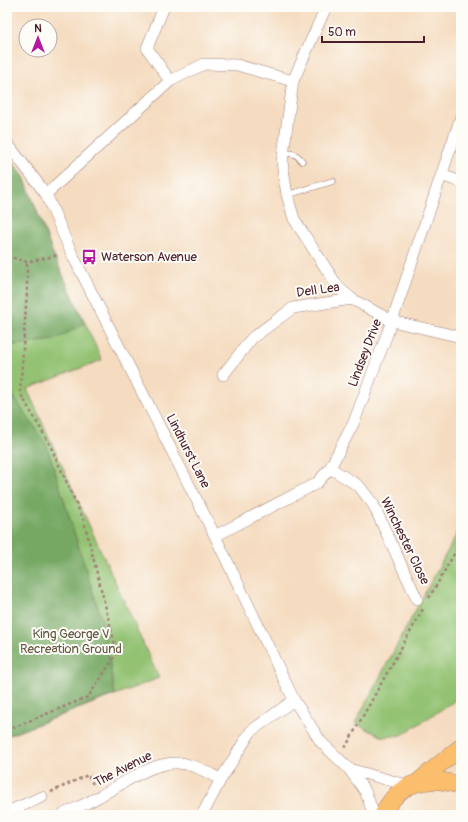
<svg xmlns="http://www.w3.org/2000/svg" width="468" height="822" font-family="Pangolin,sans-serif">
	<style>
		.green { fill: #93c272; stroke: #6e704e }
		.forest { fill: #76a864; stroke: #606448 }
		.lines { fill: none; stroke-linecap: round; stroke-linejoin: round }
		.lane-casing { stroke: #a07e76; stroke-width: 7 }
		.street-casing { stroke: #a07e76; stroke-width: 12 }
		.primary-casing { stroke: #a07e76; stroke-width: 18 }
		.path { stroke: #a07e76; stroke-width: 2.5; stroke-dasharray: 3 3; stroke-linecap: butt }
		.lane { stroke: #fff; stroke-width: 5.5 }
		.street { stroke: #fff; stroke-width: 11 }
		.primary { stroke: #fabe6d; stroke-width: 17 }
		.labels { text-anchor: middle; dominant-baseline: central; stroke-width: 4; stroke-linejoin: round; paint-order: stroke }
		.poi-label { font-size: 13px; fill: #4a1f2b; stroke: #fdfcf7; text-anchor: start }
		.street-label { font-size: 13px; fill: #4a1f2b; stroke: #fdfcf7 }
		.park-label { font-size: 13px; fill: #645844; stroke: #fdfcf7 }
	</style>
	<rect width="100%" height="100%" fill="#fdfcf7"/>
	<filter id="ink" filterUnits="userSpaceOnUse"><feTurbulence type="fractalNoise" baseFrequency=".025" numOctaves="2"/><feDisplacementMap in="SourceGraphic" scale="8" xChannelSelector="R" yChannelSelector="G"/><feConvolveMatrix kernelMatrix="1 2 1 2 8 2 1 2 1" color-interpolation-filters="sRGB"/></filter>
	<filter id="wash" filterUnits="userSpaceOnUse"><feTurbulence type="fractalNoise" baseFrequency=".012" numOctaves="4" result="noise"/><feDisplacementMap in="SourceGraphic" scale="16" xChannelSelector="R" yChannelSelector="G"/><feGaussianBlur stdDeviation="0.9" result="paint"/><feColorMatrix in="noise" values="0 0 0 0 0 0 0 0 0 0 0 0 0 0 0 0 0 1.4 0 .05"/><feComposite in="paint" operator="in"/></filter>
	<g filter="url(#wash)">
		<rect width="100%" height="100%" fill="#f5dcc0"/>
		<path class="green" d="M7 154 24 177 53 254 102 360 27 389 159 678 7 736Z
			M461 526V690L453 702 402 735 383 737 355 723Z"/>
		<path class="forest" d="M7 154 24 177 53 254 85 323 55 340 7 346Z
			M7 378 14 397 47 446 103 624 115 694 7 736Z"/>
	</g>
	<g filter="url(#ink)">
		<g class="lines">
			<defs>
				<path id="lane" d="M283 153C292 153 296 153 302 161
					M287 195 333 181"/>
				<path id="street" d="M164 7 147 48 170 81
					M326 7 293 81 282 162 287 195 294 219 338 287 352 299
					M7 143 46 194 71 252 215 536 294 700 321 742 349 769 365 791 374 815
					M441 175 461 182
					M46 194 170 81 204 64 237 65 293 81
					M223 375 252 338 293 308 352 299 392 321 461 337
					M330 468 359 486 373 504 417 599
					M215 536 317 483 330 468 354 422 392 321 461 117
					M349 769 410 786
					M7 812 42 797
					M62 815C74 809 88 803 100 796 123 784 148 764 175 763 191 762 207 773 221 779
					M202 815 221 779 251 731 294 700"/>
				<path id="primary" d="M418 782 461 747
					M383 815C397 782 429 774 461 786"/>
			</defs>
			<use href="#lane" class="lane-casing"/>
			<use href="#street" class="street-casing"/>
			<use href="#primary" class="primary-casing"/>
			<path class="path" d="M7 256 27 262 59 255
				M429 598 461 542
				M7 730 88 697 117 653 84 521 50 445 20 393 27 291V262
				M345 748 423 609
				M51 792 88 775 94 786"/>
			<use href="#lane" class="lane"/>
			<use href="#street" class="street"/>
			<use href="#primary" class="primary"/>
		</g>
	</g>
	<defs>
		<symbol id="bus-bare" viewBox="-9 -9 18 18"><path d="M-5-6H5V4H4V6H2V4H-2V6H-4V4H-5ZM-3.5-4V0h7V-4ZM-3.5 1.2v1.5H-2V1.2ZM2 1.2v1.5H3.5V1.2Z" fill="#b5179e" stroke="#fdfcf7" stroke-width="2.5" paint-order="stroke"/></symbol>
	</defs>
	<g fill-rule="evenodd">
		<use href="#bus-bare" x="78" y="246" width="22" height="22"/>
	</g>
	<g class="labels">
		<g class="poi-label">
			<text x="101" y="257">Waterson Avenue</text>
		</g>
		<g class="street-label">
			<text transform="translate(318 290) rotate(-8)">Dell Lea</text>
			<text transform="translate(365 353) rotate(-69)">Lindsey Drive</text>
			<text transform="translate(188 451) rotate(63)">Lindhurst Lane</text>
			<text transform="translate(405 541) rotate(64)">Winchester Close</text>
			<text transform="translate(123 769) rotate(-27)">The Avenue</text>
		</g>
		<g class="park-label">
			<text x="71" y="634">King George V<tspan x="71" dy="15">Recreation Ground</tspan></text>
		</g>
	</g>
	<rect width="468" height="822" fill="none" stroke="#fdfcf7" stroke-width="24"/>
	<g transform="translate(38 38)"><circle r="19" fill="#fdfcf7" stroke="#b5a4a5"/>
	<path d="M0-3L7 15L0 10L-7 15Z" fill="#b5179e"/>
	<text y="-6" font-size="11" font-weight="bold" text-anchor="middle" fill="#4a1f2b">N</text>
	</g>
	<path d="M322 36v6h102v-6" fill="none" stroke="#4a1f2b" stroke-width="2"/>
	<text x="328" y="36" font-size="12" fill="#4a1f2b" stroke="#fdfcf7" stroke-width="3" paint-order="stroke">50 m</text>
</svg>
